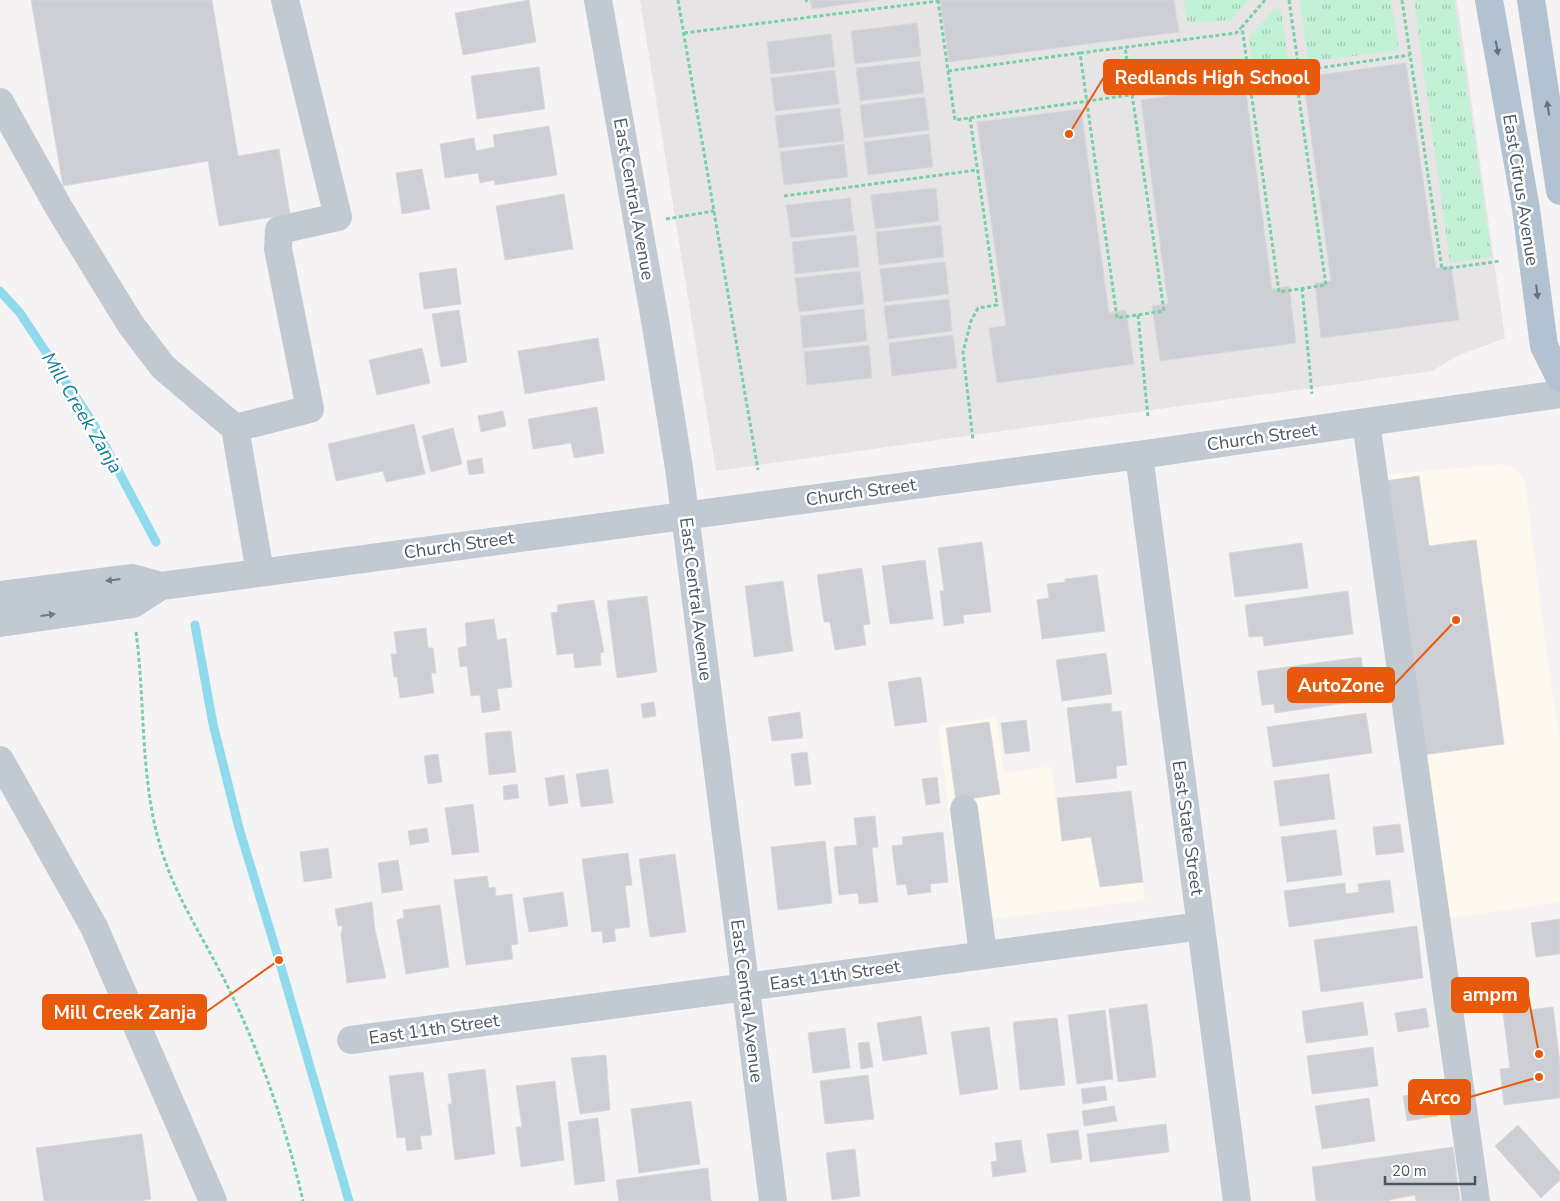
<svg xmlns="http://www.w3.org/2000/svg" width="1560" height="1201" font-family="'Nunito Sans',sans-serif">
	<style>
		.commercial { fill: #fdf9ef }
		.education { fill: #e6e4e5 }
		.grass { fill: url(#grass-tufts) }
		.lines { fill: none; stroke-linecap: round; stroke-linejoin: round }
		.stream { stroke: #90daee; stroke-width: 9 }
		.building { fill: #cdcfd5; stroke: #d7d9de }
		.path { stroke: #7ad0a6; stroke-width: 3; stroke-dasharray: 4 2.5; stroke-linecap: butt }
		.minor { stroke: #c1cad2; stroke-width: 28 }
		.major { stroke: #b3c2d1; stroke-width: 28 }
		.oneway { fill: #64717d }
		.oneway2 { fill: #6e7983 }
		.labels { text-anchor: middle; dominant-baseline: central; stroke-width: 5; stroke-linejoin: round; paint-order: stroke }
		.street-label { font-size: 18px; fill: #4a5661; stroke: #fff }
		.water-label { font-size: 19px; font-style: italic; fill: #0c7c9b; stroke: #fff }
		.leader { fill: none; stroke: #e8590c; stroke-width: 2 }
		.callout-dot { fill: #e8590c; stroke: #fff; stroke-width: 2 }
		.callout { fill: #e8590c; stroke: #e8590c; stroke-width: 2 }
		.callout-label { font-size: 19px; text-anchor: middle; font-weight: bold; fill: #fff }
	</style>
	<defs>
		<pattern id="grass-tufts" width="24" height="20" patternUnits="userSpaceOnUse" patternTransform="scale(1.25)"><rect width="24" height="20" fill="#c3f1d5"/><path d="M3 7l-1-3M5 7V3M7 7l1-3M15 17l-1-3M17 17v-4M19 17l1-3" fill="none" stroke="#a0c6b0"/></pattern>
	</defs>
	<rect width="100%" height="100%" fill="#f5f3f3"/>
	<path class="commercial" d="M1502 464 1516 468 1525 481 1548 663 1560 739V902L1446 919 1383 475Z
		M996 717 1004 773 1051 766 1056 803 1132 793 1145 900 963 923 938 726Z"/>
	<path class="education" d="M640 0H1457L1505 338 1457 356 1432 371 716 471Z"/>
	<path class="grass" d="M1184 0H1249L1231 20 1192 23 1187 21Z
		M1300 0H1391L1399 50 1308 62Z
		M1414 0H1454L1492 257 1450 263Z
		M1276 7 1281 10 1289 65 1254 70 1249 42 1250 36Z"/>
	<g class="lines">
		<path class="stream" d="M0 291 20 313 93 423 156 542
			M195 625 213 724 239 828 279 960 349 1201"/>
	</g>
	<path class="building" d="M31 0H212L238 156 279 149 290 214 219 226 208 161 63 186Z
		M529 0 536 42 463 55 455 13Z
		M810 0H876L812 9Z
		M940 0H1174L1179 32 949 62Z
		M917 23 921 56 855 64 851 31Z
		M831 34 835 67 771 74 767 42Z
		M920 61 924 93 860 101 856 68Z
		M1406 63 1436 268 1451 266 1459 320 1321 338 1315 283 1331 281 1303 77Z
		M539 67 545 109 477 119 471 76Z
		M835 70 839 104 775 111 771 78Z
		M1245 85 1272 289 1289 286 1296 343 1160 361 1152 306 1168 304 1141 100Z
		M925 97 929 130 864 138 860 105Z
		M840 108 844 141 779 148 775 116Z
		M1081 109 1109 313 1126 310 1134 364 997 383 989 328 1006 326 977 122Z
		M549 126 557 175 495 185 494 180 480 183 478 173 445 178 440 144 474 138 476 151 495 147 493 135Z
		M929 134 933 167 868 175 864 142Z
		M844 144 848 177 784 185 780 152Z
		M422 169 430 209 402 214 396 173Z
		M936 188 939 221 875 229 871 195Z
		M564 194 573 249 505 260 496 206Z
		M850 198 854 231 791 238 786 205Z
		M941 225 944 257 879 265 876 232Z
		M856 235 859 267 795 274 792 242Z
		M945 262 949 294 884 302 880 269Z
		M456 268 461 304 424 309 419 273Z
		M860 271 864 304 799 312 795 278Z
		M949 299 952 331 888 339 884 306Z
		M864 309 867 341 803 348 800 316Z
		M459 310 467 362 441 367 432 314Z
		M953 335 957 368 892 376 889 343Z
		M598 338 605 380 525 394 518 351Z
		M869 345 872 378 807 385 804 352Z
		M422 348 430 383 377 395 369 360Z
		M597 407 604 453 574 458 571 443 533 449 528 419Z
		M503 411 506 426 481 432 478 416Z
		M414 424 425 474 386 482 383 471 336 481 328 444Z
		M453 428 462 464 431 472 422 436Z
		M482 458 484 473 469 475 467 461Z
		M1419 476 1429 546 1476 540 1504 744 1422 755 1385 481Z
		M982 542 991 612 963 615 964 623 944 626 940 591H944L938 548Z
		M1302 543 1308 588 1235 597 1229 553Z
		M925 560 933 619 890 624 882 566Z
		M862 568 870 624 863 625 866 645 835 650 830 622H824L817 575Z
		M1097 575 1105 631 1042 639 1037 600 1049 598 1047 584 1065 582V579Z
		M783 581 793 651 754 657 745 586Z
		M1348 591 1353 634 1264 646 1263 636 1249 637 1245 605Z
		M647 596 657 672 617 678 607 601Z
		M594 600 604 652 600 653 601 665 575 668 573 653 557 655 551 613 558 612 557 605Z
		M494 619 497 640 506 638 512 687 497 689 500 710 482 713 480 695 471 696 467 666 460 667 458 648 467 646 465 623Z
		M426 628 428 648H433L436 673H431L434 693 400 698 397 677H394L391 654H397L394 632Z
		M1106 653 1112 694 1062 701 1056 660Z
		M1361 657 1367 700 1275 713 1274 704 1262 705 1257 671Z
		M921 677 927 722 895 726 888 682Z
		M654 702 656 716 643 718 641 704Z
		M1111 703 1112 712 1121 711 1127 765 1116 766 1117 778 1076 783 1067 708Z
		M800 712 803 738 772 741 768 717Z
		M1366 713 1372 753 1273 767 1267 727Z
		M1026 720 1030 751 1005 754 1001 723Z
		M989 722 1000 794 956 801 946 728Z
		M511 731 516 772 489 775 485 733Z
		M807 752 811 784 795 786 791 754Z
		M438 754 442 782 428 784 424 756Z
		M608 769 613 803 581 807 576 774Z
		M1329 774 1335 819 1280 826 1274 781Z
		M564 775 568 803 549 806 545 778Z
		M937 777 940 803 926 805 922 779Z
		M517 784 519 798 504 800 503 786Z
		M1131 791 1143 882 1100 887 1091 837 1062 841 1057 798Z
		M473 804 479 852 452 855 445 808Z
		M875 816 878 847 872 848 878 902 859 904 858 893 839 895 834 847 857 845 854 818Z
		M1400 824 1404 852 1376 855 1373 827Z
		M427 828 429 842 410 845 408 831Z
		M1336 830 1342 875 1287 882 1281 837Z
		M943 832 948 882 930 884 931 892 908 895 906 884 897 885 892 846 903 845 902 837Z
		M825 841 832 903 778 910 771 847Z
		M328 848 332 878 304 882 300 852Z
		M628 853 632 885 625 886 630 927 614 929 616 941 603 943 602 931 592 932 582 859Z
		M675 854 686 932 650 937 639 859Z
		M398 860 403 890 382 893 378 863Z
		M487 876 489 888 495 887 496 896 512 894 518 944 511 945 513 959 466 965 454 880Z
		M1390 880 1394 912 1289 927 1284 891 1345 883 1346 894 1359 892 1358 884Z
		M563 892 568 926 529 932 523 898Z
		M372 902 375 930 386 978 347 983 341 934 343 926H338L335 909Z
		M440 905 449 967 406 974 397 920 404 918 403 910Z
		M1560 919V954L1536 957 1531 923Z
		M1417 926 1423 978 1321 992 1314 940Z
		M1363 1002 1368 1035 1306 1043 1302 1011Z
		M1147 1004 1156 1077 1118 1082 1109 1009Z
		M1553 1007 1560 1063V1098L1504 1105 1500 1069 1510 1068 1503 1013Z
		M1426 1008 1429 1027 1398 1032 1395 1013Z
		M1105 1010 1113 1079 1077 1084 1068 1015Z
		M921 1016 927 1054 883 1061 877 1023Z
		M1057 1018 1065 1085 1020 1090 1013 1022Z
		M989 1027 998 1089 960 1095 951 1032Z
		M845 1028 850 1068 813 1073 808 1033Z
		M869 1042 873 1067 861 1069 858 1043Z
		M1373 1047 1378 1086 1312 1094 1307 1056Z
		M606 1055 610 1110 580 1114 571 1058Z
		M485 1069 495 1154 455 1160 448 1104H452L448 1074Z
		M423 1072 432 1135 420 1136 422 1149 407 1151 405 1137 397 1138 389 1076Z
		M868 1075 874 1119 825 1124 820 1081Z
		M555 1081 564 1160 521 1167 516 1127H522L516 1086Z
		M1105 1086 1107 1100 1083 1104 1081 1089Z
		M1434 1091 1438 1116 1407 1121 1403 1096Z
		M1369 1098 1375 1141 1322 1149 1315 1106Z
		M691 1101 700 1164 639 1173 631 1109Z
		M1114 1106 1117 1121 1084 1126 1082 1111Z
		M598 1118 605 1181 575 1185 568 1122Z
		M1166 1124 1169 1152 1090 1162 1087 1134Z
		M1518 1125 1560 1172V1180L1541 1198 1495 1146Z
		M1078 1130 1082 1159 1051 1163 1047 1134Z
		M142 1134 151 1199 140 1201H44L36 1148Z
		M1021 1140 1026 1172 993 1177 991 1162 997 1161 995 1143Z
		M1453 1147 1460 1201H1416L1415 1195 1389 1200V1201H1316L1312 1167Z
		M855 1149 860 1196 832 1200 826 1153Z
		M708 1168 711 1201H619L616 1180Z"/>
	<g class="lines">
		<path class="path" d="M678 0 758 470
			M806 0 807 2
			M938 0 955 120 1410 55
			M1265 0 1242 27 1279 292 1326 285 1295 71
			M1289 0 1299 70
			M1402 0 1442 269 1501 261
			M684 33 938 1
			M1080 53 1236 33 1241 28
			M948 71 1080 53 1117 318 1164 311 1125 47
			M970 118 997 305 978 308 971 321 963 352 973 440
			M784 196 977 170
			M666 219 714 211
			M1302 288 1312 394
			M1138 315 1148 418
			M136 632C146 707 139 785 164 858 179 902 205 941 226 983 260 1052 286 1126 303 1201"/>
		<path class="minor" d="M598 0 655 320 679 468 773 1201
			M0 102 59 208 131 325 163 367 235 428 260 572
			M1366 422 1476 1201
			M235 428 310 409 278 249 279 230 338 217 285 0
			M1139 455 1237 1201
			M0 595 132 578 161 586 1139 455 1560 394
			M0 623 133 604 161 586
			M0 760 94 927 213 1201
			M964 809 983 954
			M351 1040 1201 926"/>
		<path class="major" d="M1489 0 1526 209 1544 346 1560 378
			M1531 0 1560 191"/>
	</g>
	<defs><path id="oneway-solid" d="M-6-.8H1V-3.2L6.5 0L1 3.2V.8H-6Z" transform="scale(1.25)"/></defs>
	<g class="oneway">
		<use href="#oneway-solid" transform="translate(1497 48) rotate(80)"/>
		<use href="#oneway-solid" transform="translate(1548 108) rotate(-99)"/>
		<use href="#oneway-solid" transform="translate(1537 292) rotate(83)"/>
	</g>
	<g class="oneway2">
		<use href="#oneway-solid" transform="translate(113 580) rotate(173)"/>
		<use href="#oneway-solid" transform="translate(48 615) rotate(-8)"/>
	</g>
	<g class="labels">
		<g class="street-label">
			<text transform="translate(1521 190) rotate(81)">East Citrus Avenue</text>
			<text transform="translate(634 199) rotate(80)">East Central Avenue</text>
			<text transform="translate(1262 437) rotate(-8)">Church Street</text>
			<text transform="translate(861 492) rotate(-8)">Church Street</text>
			<text transform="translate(459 545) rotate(-8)">Church Street</text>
			<text transform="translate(696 599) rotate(83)">East Central Avenue</text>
			<text transform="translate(1188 828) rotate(82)">East State Street</text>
			<text transform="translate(835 975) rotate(-8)">East 11th Street</text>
			<text transform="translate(747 1001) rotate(83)">East Central Avenue</text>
			<text transform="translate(434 1029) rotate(-8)">East 11th Street</text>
		</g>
		<g class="water-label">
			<text transform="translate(82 413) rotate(59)">Mill Creek Zanja</text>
		</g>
	</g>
	<path class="leader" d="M1069 134L1104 77M1456 620L1394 685M1539 1054L1528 995M279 960L206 1012M1539 1077L1470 1097"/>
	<g class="callout-dot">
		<circle cx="1069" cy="134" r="5"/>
		<circle cx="1456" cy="620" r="5"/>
		<circle cx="1539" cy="1054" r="5"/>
		<circle cx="279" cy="960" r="5"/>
		<circle cx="1539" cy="1077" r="5"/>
	</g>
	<g class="callout">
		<rect x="1104" y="60" width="215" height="34" rx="5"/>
		<rect x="1288" y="668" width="106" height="34" rx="5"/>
		<rect x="1452" y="978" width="76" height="34" rx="5"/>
		<rect x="43" y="995" width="163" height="34" rx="5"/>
		<rect x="1409" y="1080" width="61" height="34" rx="5"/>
	</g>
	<g class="callout-label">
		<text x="1212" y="84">Redlands High School</text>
		<text x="1341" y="692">AutoZone</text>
		<text x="1490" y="1001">ampm</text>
		<text x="125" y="1019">Mill Creek Zanja</text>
		<text x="1440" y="1104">Arco</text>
	</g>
	<path d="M1385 1176v8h90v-8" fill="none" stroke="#4a5661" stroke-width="2.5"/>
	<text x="1392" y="1176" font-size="15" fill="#4a5661" stroke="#ffffff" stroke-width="4" paint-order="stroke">20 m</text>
</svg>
